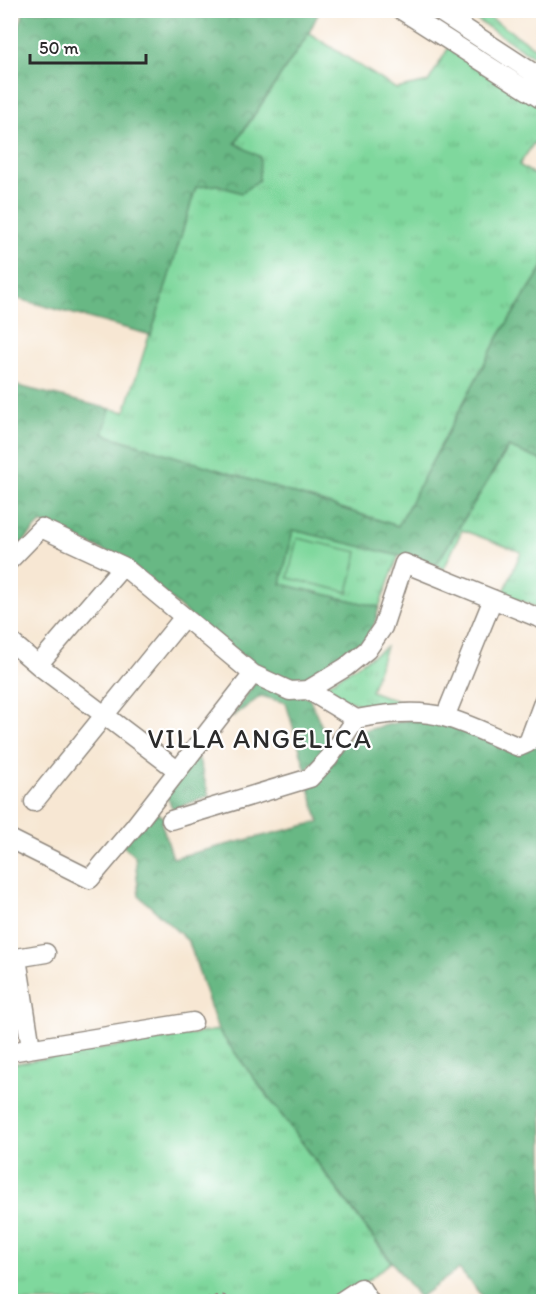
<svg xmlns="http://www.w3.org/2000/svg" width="554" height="1312" font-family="Itim,sans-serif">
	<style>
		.grass { fill: url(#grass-tufts); stroke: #558264; stroke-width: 1.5 }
		.forest { fill: url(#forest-crowns); stroke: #497258; stroke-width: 1.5 }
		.park { fill: #7fd89d; stroke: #558264; stroke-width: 1.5 }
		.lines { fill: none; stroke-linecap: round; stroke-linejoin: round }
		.minor-casing { stroke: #91897f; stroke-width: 21 }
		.path { stroke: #91897f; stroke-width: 3; stroke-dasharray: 4.5 4.5; stroke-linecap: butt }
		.minor { stroke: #fff; stroke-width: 18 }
		.labels { text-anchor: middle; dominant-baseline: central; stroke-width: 4.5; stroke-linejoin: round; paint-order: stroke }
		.neighbourhood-label { font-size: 27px; letter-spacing: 1.5px; fill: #2b2b2b; stroke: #fff }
	</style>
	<defs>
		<pattern id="grass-tufts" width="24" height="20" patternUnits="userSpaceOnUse" patternTransform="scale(1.5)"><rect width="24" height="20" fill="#7fd89d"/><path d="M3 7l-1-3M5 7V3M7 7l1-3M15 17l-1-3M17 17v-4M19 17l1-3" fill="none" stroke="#6eba87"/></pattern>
		<pattern id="forest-crowns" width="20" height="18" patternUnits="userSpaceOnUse" patternTransform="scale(1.5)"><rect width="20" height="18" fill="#67b884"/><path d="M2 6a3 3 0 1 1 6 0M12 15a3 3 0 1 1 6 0" fill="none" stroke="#55966c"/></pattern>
	</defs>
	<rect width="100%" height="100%" fill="#fff"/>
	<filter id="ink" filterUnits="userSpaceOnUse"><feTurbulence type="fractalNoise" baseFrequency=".0167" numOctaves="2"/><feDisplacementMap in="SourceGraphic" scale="12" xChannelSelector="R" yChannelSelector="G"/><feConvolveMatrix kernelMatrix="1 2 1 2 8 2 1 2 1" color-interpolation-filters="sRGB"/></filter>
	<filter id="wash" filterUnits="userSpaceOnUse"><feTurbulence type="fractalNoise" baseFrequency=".008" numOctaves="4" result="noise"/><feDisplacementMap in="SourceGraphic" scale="24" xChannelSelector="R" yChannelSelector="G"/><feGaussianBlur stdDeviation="1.35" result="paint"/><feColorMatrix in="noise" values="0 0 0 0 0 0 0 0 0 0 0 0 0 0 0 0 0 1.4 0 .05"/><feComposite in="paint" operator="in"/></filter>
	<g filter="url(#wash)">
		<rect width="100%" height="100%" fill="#f7e7d3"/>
		<path class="grass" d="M463 11H480L543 53V63Z
			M309 33 396 89 428 82 449 47 543 105V147L534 143 519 165 543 180V267L499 336 398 526 103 434 106 408 125 412 196 187 218 185 241 193 235 144Z
			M509 447 543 461V610L503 594 521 552 462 530 444 569 436 565Z
			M293 529 399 555 379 607 281 584Z
			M386 647 371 691 408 705 363 706 318 690Z
			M218 1030 391 1262 367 1281 333 1301 11 1302V1064Z"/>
		<path class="forest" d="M313 10 318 14 309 33 235 143 260 157 259 180 241 193 218 185 196 187 151 335 11 297 10 57 24 11Z
			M543 267V461L508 447 436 565 293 530 281 584 379 607C377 614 376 623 372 629 355 661 319 671 287 684L252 669 125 560 41 523 11 555 10 384 110 409 103 434 398 526 499 336Z
			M256 681 309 697 330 745 306 770 286 703 261 696 231 718Z
			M424 716 518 752 543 721V1301H486L459 1269 419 1298 218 1030 189 942 139 896 135 856 122 845 152 808 167 820 161 822 173 858 319 822 307 781 358 732Z
			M198 756 209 796 173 809 166 795Z"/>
		<path class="park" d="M297 538 358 552 348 592 288 578Z"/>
	</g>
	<g filter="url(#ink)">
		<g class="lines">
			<defs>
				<path id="minor" d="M401 10 544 101
					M437 10 544 80
					M10 560 41 528 123 566 253 674 290 691 308 690 346 667 367 650 383 627 404 563 544 620
					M10 641 38 665 177 770
					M38 665 123 566
					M308 690 356 719C383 714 417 709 444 717 470 724 494 737 519 747L528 743 544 700
					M445 717 493 599
					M34 802 184 617
					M171 820 310 778 329 758 356 719
					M10 839 90 879 134 827 253 674
					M17 958 31 1048
					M10 959 46 953
					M10 1052 193 1022
					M340 1302 361 1288 370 1302"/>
			</defs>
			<use href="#minor" class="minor-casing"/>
			<path class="path" d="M187 1302 223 1296 244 1302"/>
			<use href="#minor" class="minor"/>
		</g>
	</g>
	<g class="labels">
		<g class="neighbourhood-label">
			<text x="260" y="738">VILLA ANGELICA</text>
		</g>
	</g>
	<rect width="554" height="1312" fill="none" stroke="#fff" stroke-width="36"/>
	<path d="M30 54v9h116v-9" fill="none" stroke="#2b2b2b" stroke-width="3"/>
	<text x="39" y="54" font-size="18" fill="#2b2b2b" stroke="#ffffff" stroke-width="4.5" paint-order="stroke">50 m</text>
</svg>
